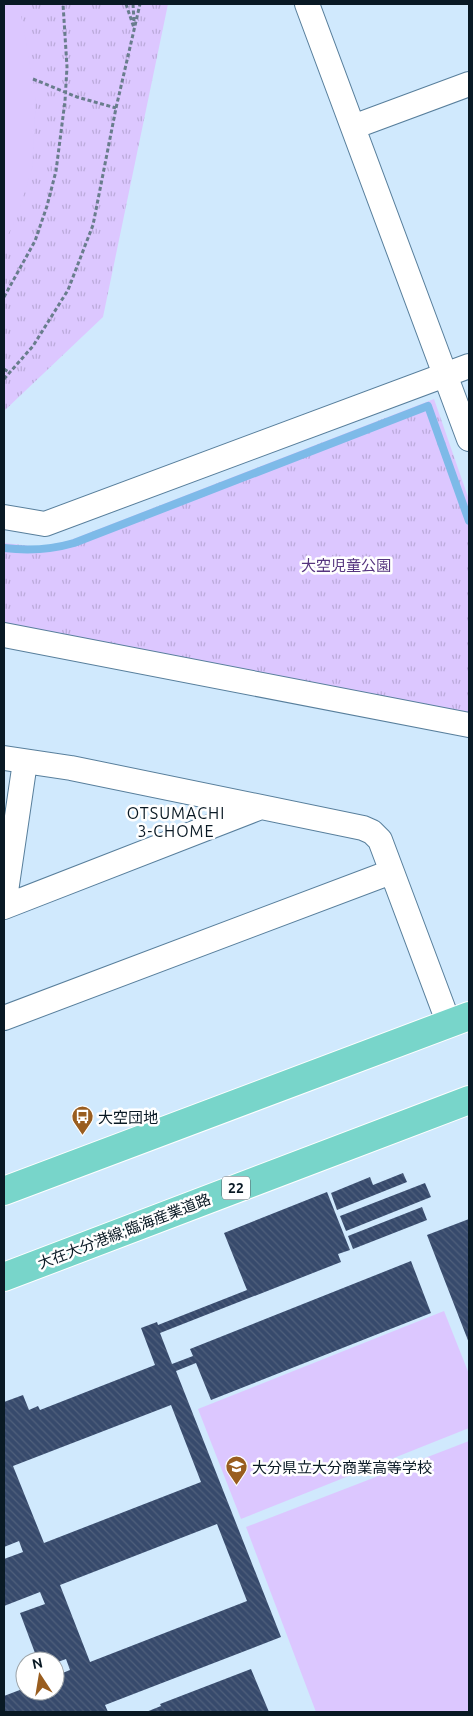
<svg xmlns="http://www.w3.org/2000/svg" width="473" height="1716" font-family="Ubuntu,'Noto Sans JP',sans-serif">
	<style>
		.grass { fill: url(#grass-tufts) }
		.garden { fill: #dcc7ff }
		.lines { fill: none; stroke-linecap: round; stroke-linejoin: round }
		.stream { stroke: #7dbae8; stroke-width: 8 }
		.building { fill: url(#building-back-hatch); fill-rule: evenodd }
		.minor-casing { stroke: #587f9c; stroke-width: 26 }
		.major-casing { stroke: #fff; stroke-width: 30 }
		.path { stroke: #697d8d; stroke-width: 3; stroke-dasharray: 4 2.5; stroke-linecap: butt }
		.minor { stroke: #fff; stroke-width: 24 }
		.major { stroke: #78d5ca; stroke-width: 28 }
		.labels { text-anchor: middle; dominant-baseline: central; stroke-width: 5; stroke-linejoin: round; paint-order: stroke }
		.shield { fill: #fff; stroke: #535e66; stroke-width: 1 }
		.shield-label { font-size: 14px; font-weight: bold; fill: #091924 }
		.park-label { font-size: 15px; fill: #56357f; stroke: #fff }
		.poi-label { font-size: 15px; fill: #091924; stroke: #fff; text-anchor: start }
		.street-label { font-size: 15px; fill: #091924; stroke: #fff }
		.neighbourhood-label { font-size: 16px; letter-spacing: 1px; fill: #091924; stroke: #fff }
	</style>
	<defs>
		<pattern id="grass-tufts" width="24" height="20" patternUnits="userSpaceOnUse" patternTransform="scale(1.25)"><rect width="24" height="20" fill="#dcc7ff"/><path d="M3 7l-1-3M5 7V3M7 7l1-3M15 17l-1-3M17 17v-4M19 17l1-3" fill="none" stroke="#bbaada"/></pattern>
		<pattern id="building-back-hatch" width="6" height="6" patternUnits="userSpaceOnUse" patternTransform="scale(1.25)"><rect width="6" height="6" fill="#374a6c"/><path d="M-1 5l2 2M0 0l6 6M5-1l2 2" fill="none" stroke="#50607c"/></pattern>
	</defs>
	<rect width="100%" height="100%" fill="#d0e9fd"/>
	<path class="grass" d="M4 4H168L103 317 4 411Z
		M434 399 469 500V715L4 624V543L40 547 68 541Z"/>
	<path class="garden" d="M4 4H19L36 97 32 169 17 216 4 243Z
		M444 1311 469 1374V1428L241 1519 198 1409Z
		M469 1441V1712H316L246 1527Z"/>
	<g class="lines">
		<path class="stream" d="M4 548C29 551 50 550 74 543L428 406 469 521"/>
	</g>
	<path class="building" d="M403 1173 407 1182 337 1210 331 1193 370 1177 373 1185Z
		M425 1183 431 1197 346 1231 340 1216Z
		M327 1192 350 1250 338 1254 341 1262 160 1333 172 1364 193 1356 190 1349 411 1261 431 1313 211 1400 196 1363 176 1371 281 1637 105 1705 108 1712H4V1696L25 1688V1691H55V1676L70 1670 66 1659 55 1663V1661H38L20 1613 45 1604 40 1592 4 1606V1559L23 1552 19 1541 4 1547V1402L23 1395 29 1410 38 1406 40 1410 155 1365 141 1328 157 1322 158 1325 247 1290 224 1233ZM171 1405 201 1482 44 1543 13 1466ZM217 1524 247 1601 90 1662 60 1585Z
		M422 1207 427 1220 353 1249 348 1236Z
		M469 1219V1343L427 1235Z
		M251 1669 269 1712H146L161 1706 160 1704Z"/>
	<g class="lines">
		<defs>
			<path id="minor" d="M307 4 469 439
				M353 127 469 84
				M4 517 45 524 469 366
				M4 635 469 725
				M4 758 71 768 363 828 372 832 380 840 449 1024
				M4 905 25 762
				M4 907 261 807
				M4 1018 391 872"/>
			<path id="major" d="M4 1191 469 1016
				M4 1277 469 1100"/>
		</defs>
		<use href="#minor" class="minor-casing"/>
		<use href="#major" class="major-casing"/>
		<path class="path" d="M126 4 134 28
			M133 4 134 21
			M33 79 77 97 116 108
			M4 297 35 241 47 206 56 171 65 101 67 67 63 4
			M4 369 10 373
			M4 379 33 346 68 290 93 225 116 108 140 4"/>
		<use href="#minor" class="minor"/>
		<use href="#major" class="major"/>
	</g>
	<defs>
		<symbol id="bus-pin" viewBox="-11 -11 22 30"><path d="M0 17L-7.5 6A9.5 9.5 0 1 1 7.5 6Z" fill="#995d1f" stroke="#fff"/><path d="M-5-6H5V4H4V6H2V4H-2V6H-4V4H-5ZM-3.5-4V0h7V-4ZM-3.5 1.2v1.5H-2V1.2ZM2 1.2v1.5H3.5V1.2Z" fill="#fff"/></symbol>
		<symbol id="school-pin" viewBox="-11 -11 22 30"><path d="M0 17L-7.5 6A9.5 9.5 0 1 1 7.5 6Z" fill="#995d1f" stroke="#fff"/><path d="M0-5L7-2L0 1L-7-2ZM-4 1L0 2.5L4 1V4Q0 6-4 4Z" fill="#fff"/></symbol>
	</defs>
	<g fill-rule="evenodd">
		<use href="#bus-pin" x="70" y="1104" width="25" height="34"/>
		<use href="#school-pin" x="224" y="1454" width="25" height="34"/>
	</g>
	<g class="labels">
		<rect class="shield" x="222" y="1176.5" width="28" height="23" rx="4"/>
		<g class="shield-label">
			<text x="236" y="1188">22</text>
		</g>
		<g class="park-label">
			<text x="346" y="565">大空児童公園</text>
		</g>
		<g class="poi-label">
			<text x="98" y="1117">大空団地</text>
			<text x="252" y="1467">大分県立大分商業高等学校</text>
		</g>
		<g class="street-label">
			<text transform="translate(124 1231) rotate(-21)">大在大分港線;臨海産業道路</text>
		</g>
		<g class="neighbourhood-label">
			<text x="176" y="813">OTSUMACHI<tspan x="176" dy="18">3-CHOME</tspan></text>
		</g>
	</g>
	<rect width="473" height="1716" fill="none" stroke="#091924" stroke-width="10"/>
	<g transform="translate(40 1676) rotate(348)"><circle r="24" fill="#ffffff" stroke="#9da3a7"/>
	<path d="M0-4L9 19L0 12L-9 19Z" fill="#995d1f"/>
	<text y="-8" font-size="14" font-weight="bold" text-anchor="middle" fill="#091924">N</text>
	</g>
</svg>
